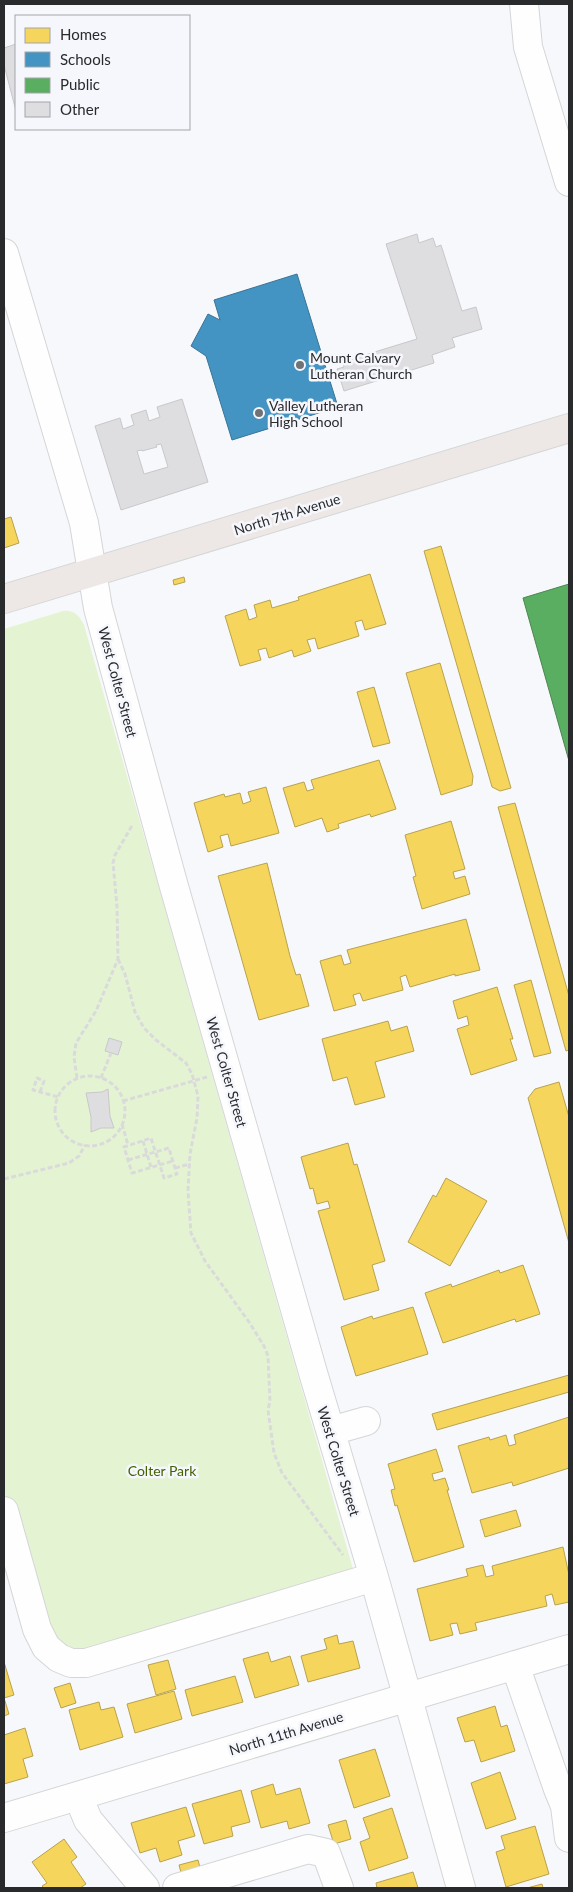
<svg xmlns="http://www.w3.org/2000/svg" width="573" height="1892" font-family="Lato,sans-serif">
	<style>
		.green { fill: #e4f4d2 }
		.homes { fill: #f6d55c; stroke: #b8a24e }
		.schools { fill: #4393c3; stroke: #3b7496 }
		.public { fill: #5aae61; stroke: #4b8651 }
		.building { fill: #dedee1; stroke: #c8c8cb; fill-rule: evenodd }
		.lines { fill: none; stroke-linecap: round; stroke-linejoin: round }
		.minor-casing { stroke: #d4d5d7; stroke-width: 30 }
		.major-casing { stroke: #d5d6d7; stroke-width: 30 }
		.path { stroke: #dadadb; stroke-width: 3; stroke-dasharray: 5 2.5; stroke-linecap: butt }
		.minor { stroke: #fefefe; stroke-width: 28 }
		.major { stroke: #ede8e6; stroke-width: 28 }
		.poi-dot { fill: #717274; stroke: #f5f7fd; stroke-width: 2 }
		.labels { text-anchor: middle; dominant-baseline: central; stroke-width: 5; stroke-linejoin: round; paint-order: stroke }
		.poi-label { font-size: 14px; fill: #292a2c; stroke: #f5f7fd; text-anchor: start }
		.street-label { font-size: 14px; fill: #292a2c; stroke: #f5f7fd }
		.park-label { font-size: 14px; fill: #436300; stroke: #f5f7fd }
	</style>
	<rect width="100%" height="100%" fill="#f7f8fb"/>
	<path class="green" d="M63 611C74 610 79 615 84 625L355 1576 85 1657 55 1645 8 1510 4 1488V629Z"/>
	<path class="homes" d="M11 517 19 543 4 548V519Z
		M441 546 511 788 500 791 492 787 424 551Z
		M370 574 386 624 365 630 362 620 355 622 359 636 318 649 315 638 307 640 311 651 294 657 292 650 269 658 266 648 258 650 261 660 240 666 225 616 246 609 249 620 257 617 254 605 270 600 272 608 299 600 298 597Z
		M184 577 185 582 174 585 173 580Z
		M440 663 473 776 472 785 441 795 406 673Z
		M374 687 390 743 373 747 357 692Z
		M379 760 396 809 371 817 370 814 338 824 339 828 327 832 322 818 295 827 283 788 304 782 307 791 314 789 311 780Z
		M266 787 279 833 231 846 228 834 220 836 223 847 208 852 194 803 224 794 225 797 240 793 243 804 251 801 248 792Z
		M515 803 569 996V1050L566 1051 498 807Z
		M451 821 465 869 453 872 455 879 465 876 470 894 422 909 413 877 416 876 405 835Z
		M267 863 290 956 296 975 300 974 309 1006 259 1020 218 876Z
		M466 919 480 970 455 976V974L410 987 406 975 400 977 403 990 363 1001 360 993 353 995 356 1005 334 1011 320 961 341 955 344 965 351 963 347 950Z
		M531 980 551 1053 534 1057 514 985Z
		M497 987 513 1039H510L517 1060 471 1075 457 1029 469 1025 467 1016 458 1019 453 1001Z
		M388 1021 391 1031 407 1026 414 1051 375 1062 385 1097 355 1105 347 1077 333 1081 322 1039Z
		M559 1082 569 1117V1243L528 1098 535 1089Z
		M348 1143 354 1165 357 1164 385 1261 372 1265 379 1290 344 1300 318 1211 330 1208 328 1201 317 1204 313 1188 310 1189 301 1157Z
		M446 1178 487 1201 450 1266 408 1242 433 1195 436 1197Z
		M523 1265 540 1314 516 1322 515 1319 443 1343 425 1293 451 1284 452 1287 499 1270 500 1273Z
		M413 1307 428 1354 356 1376 341 1327 372 1316 373 1319Z
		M569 1375V1392L437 1430 432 1414Z
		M569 1417V1468L513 1486 512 1482 472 1493 458 1446 489 1437 490 1440 506 1435 509 1446 516 1444 514 1435Z
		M436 1449 443 1471 432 1474 434 1481 445 1478 449 1490H447L464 1547 414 1562 397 1505 395 1506 391 1490 395 1489 388 1464Z
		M516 1510 521 1526 485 1537 480 1520Z
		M563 1547 569 1575V1602L555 1605 552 1594 545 1596 547 1606 475 1623 477 1630 460 1634 457 1623 450 1624 453 1635 430 1641 417 1589 468 1576 466 1569 483 1565 486 1577 494 1575 492 1566Z
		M337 1635 339 1644 353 1641 360 1668 308 1682 301 1656 327 1649 324 1639Z
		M268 1652 271 1662 290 1656 299 1685 255 1698 243 1659Z
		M168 1660 176 1689 156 1695 148 1665Z
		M4 1662 14 1695 4 1698 9 1714 4 1716Z
		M235 1676 243 1702 192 1716 185 1690Z
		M70 1683 76 1703 61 1708 54 1688Z
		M174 1691 182 1719 135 1733 127 1704Z
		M99 1702 101 1710 114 1707 123 1737 80 1750 69 1710Z
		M495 1706 501 1727 507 1725 515 1751 481 1762 474 1740 465 1742 457 1718Z
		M25 1728 33 1756 23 1759 28 1777 4 1784V1735Z
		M375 1749 390 1796 354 1808 339 1760Z
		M500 1772 516 1819 486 1829 471 1783Z
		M273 1784 276 1795 300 1788 310 1823 289 1829 287 1821 261 1828 251 1791Z
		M241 1790 250 1822 231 1827 233 1836 204 1844 192 1804Z
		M186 1807 195 1836 178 1841 182 1855 160 1862 156 1848 140 1853 131 1823Z
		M392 1808 408 1858 369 1871 360 1842 370 1838 363 1818Z
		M346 1820 351 1839 334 1844 328 1825Z
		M535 1826 549 1874 506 1887 496 1852 505 1849 501 1836Z
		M64 1839 77 1857 71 1862 86 1884 80 1888H44L42 1886 47 1883 32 1862Z
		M198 1860 202 1875 183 1880 179 1865Z
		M413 1872 418 1888H377L376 1883Z
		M542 1884 543 1888H527Z"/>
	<path class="schools" d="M297 274 338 407 232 440 206 356 191 346 208 314 220 320 214 300Z"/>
	<path class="public" d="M569 584V761L523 598Z"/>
	<path class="building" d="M16 44V111L4 65V48Z
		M417 234 419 243 433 238 436 247 441 245 462 311 476 307 482 329 452 338 455 347 432 355 434 363 344 391 337 369 344 367 342 362 417 339 386 244Z
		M182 399 208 482 121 510 95 426 120 418 123 429 134 425 131 415 146 410 149 421 160 417 157 407ZM161 444 168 467 144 474 137 451 142 450V451L157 447 156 445Z
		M109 1038 122 1042 118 1055 105 1051Z
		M108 1089 110 1116 114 1128H101L91 1132V1117L86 1093 102 1092Z"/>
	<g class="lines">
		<defs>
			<path id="minor" d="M524 4 528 47 569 182
				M4 253 84 523 98 608 173 883 314 1376 374 1577 461 1888
				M331 1431 366 1421
				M4 1511 37 1629 46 1647 59 1658 71 1663H86L374 1577
				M515 1665 558 1789 565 1806 569 1838
				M78 1796 88 1820 145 1888
				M4 1818 569 1649
				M177 1888 308 1849 326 1853 339 1888"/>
			<path id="major" d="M4 599 569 428"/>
		</defs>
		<use href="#minor" class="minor-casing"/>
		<use href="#major" class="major-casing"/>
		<path class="path" d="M118 959 125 974 135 1012 144 1028 156 1040 186 1063 192 1074 198 1096 197 1118 190 1154 188 1191 191 1233 205 1261 249 1322 264 1346 268 1356 270 1401 268 1410 274 1453 282 1473 343 1555
			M55 1111a35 35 0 1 1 70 0a35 35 0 1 1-70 0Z
			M77 1078 74 1057 76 1043 96 1011 118 959 117 907 113 863 115 855 133 824
			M101 1078 111 1053
			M40 1092 44 1081 37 1078 33 1090 58 1097
			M123 1101 207 1077
			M122 1124 128 1145
			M143 1141 151 1167
			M128 1160 169 1148C171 1156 174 1165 177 1174L164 1178C160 1165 155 1151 151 1138L124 1147 132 1173C146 1169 159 1165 173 1161
			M175 1168 190 1164
			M4 1179 69 1163 79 1156 85 1145"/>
		<use href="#minor" class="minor"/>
		<use href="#major" class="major"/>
	</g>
	<g class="poi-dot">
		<circle cx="300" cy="365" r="5"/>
		<circle cx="259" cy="413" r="5"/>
	</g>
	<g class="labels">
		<g class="poi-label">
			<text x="310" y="357">Mount Calvary<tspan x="310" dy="16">Lutheran Church</tspan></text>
			<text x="269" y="405">Valley Lutheran<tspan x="269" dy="16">High School</tspan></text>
		</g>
		<g class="street-label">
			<text transform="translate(287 514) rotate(-17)">North 7th Avenue</text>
			<text transform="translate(118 682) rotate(75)">West Colter Street</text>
			<text transform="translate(227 1072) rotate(74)">West Colter Street</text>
			<text transform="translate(339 1461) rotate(73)">West Colter Street</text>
			<text transform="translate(286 1733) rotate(-17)">North 11th Avenue</text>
		</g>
		<g class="park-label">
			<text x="162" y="1470">Colter Park</text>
		</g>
	</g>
	<rect width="573" height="1892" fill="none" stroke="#292a2c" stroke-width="10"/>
	<rect x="15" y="15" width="175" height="115" fill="#f5f7fd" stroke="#a3a5a9"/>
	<rect x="25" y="28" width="25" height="15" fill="#f6d55c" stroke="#a3a5a9"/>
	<text x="60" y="40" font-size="15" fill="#292a2c">Homes</text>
	<rect x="25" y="52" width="25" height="15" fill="#4393c3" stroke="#a3a5a9"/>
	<text x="60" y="65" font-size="15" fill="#292a2c">Schools</text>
	<rect x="25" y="78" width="25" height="15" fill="#5aae61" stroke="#a3a5a9"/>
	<text x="60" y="90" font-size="15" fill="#292a2c">Public</text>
	<rect x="25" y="102" width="25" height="15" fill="#dedee1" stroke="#a3a5a9"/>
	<text x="60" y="115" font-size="15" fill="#292a2c">Other</text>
</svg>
